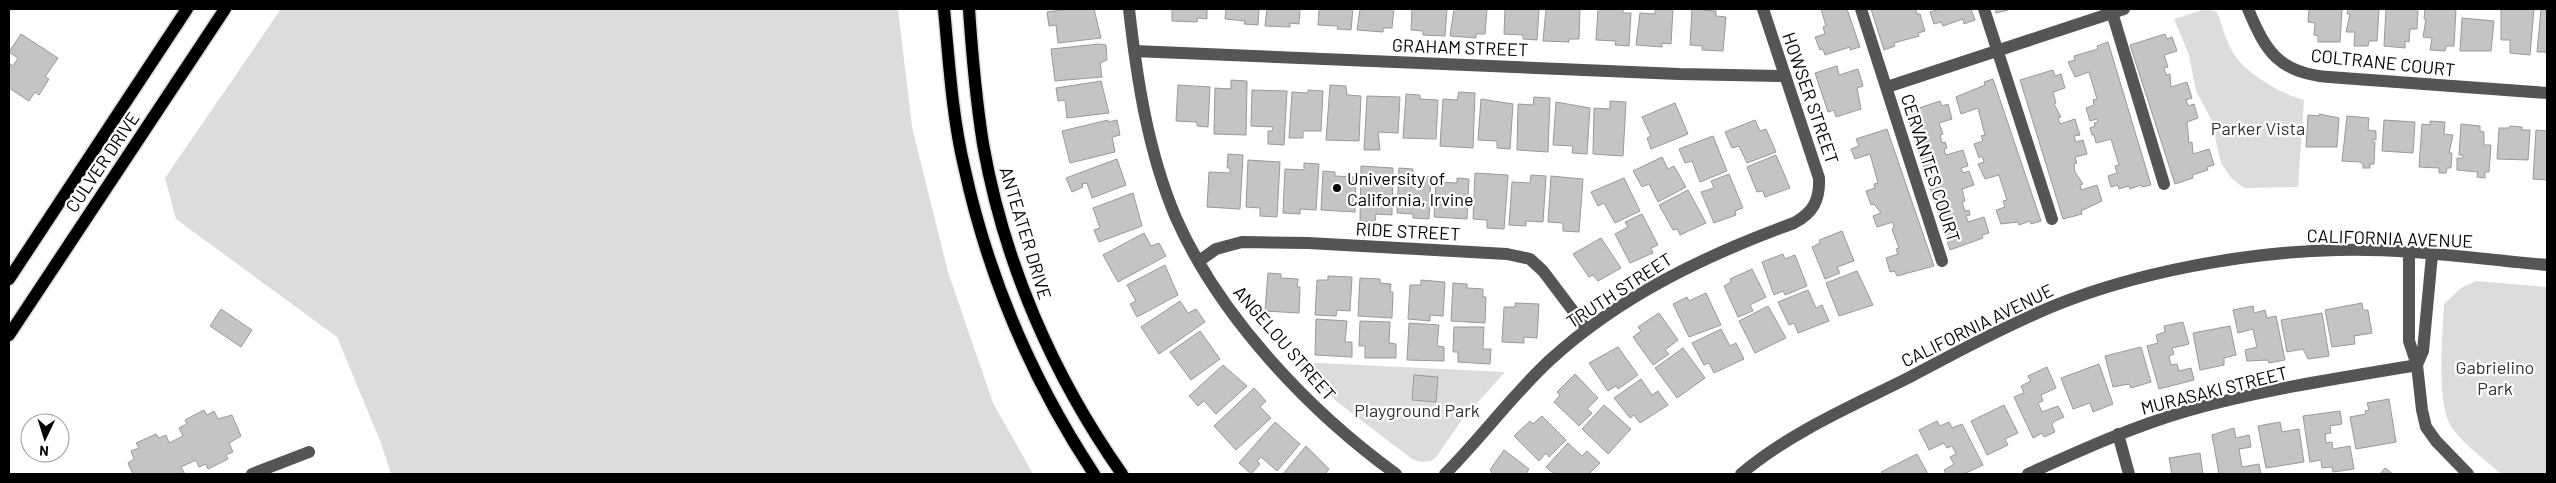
<svg xmlns="http://www.w3.org/2000/svg" width="2556" height="483" font-family="Barlow,sans-serif">
	<style>
		.green { fill: #dcdcdc }
		.building { fill: #c4c4c4; stroke: #999 }
		.lines { fill: none; stroke-linecap: round; stroke-linejoin: round }
		.major-casing { stroke: #dbdbdb; stroke-width: 15 }
		.minor { stroke: #555; stroke-width: 12 }
		.major { stroke: #000; stroke-width: 12 }
		.poi-dot { fill: #000; stroke: #fff; stroke-width: 2 }
		.labels { text-anchor: middle; dominant-baseline: central; stroke-width: 4.5; stroke-linejoin: round; paint-order: stroke }
		.street-label { font-size: 18px; fill: #000; stroke: #fff }
		.park-label { font-size: 18px; fill: #333; stroke: #fff }
		.poi-label { font-size: 18px; fill: #000; stroke: #fff; text-anchor: start }
	</style>
	<rect width="100%" height="100%" fill="#fff"/>
	<path class="green" d="M281 9H898L912 127 948 272 993 403 1033 474H391L381 443 337 337 176 219 165 178Z
		M2206 9 2217 12C2222 25 2225 38 2231 49 2242 72 2281 94 2304 100L2298 187 2244 188 2231 178 2221 163 2211 119 2196 91 2189 55 2174 19Z
		M2476 281 2547 287V474H2501C2486 460 2465 446 2453 429 2435 406 2443 334 2444 304L2461 288Z
		M1298 362 1505 372 1461 421 1437 456 1431 461 1421 462 1412 459 1336 401Z"/>
	<path class="building" d="M1069 9H1094L1101 38 1058 43 1056 25 1049 26 1047 12Z
		M1172 9H1207V19L1198 18 1197 22 1172 21Z
		M1226 9H1259L1258 25 1244 24 1245 21 1225 19Z
		M1267 9H1300L1299 24 1290 23V27L1265 26Z
		M1319 9H1353L1351 30 1337 29 1338 26 1318 25Z
		M1360 9H1394L1392 28H1383V32L1357 30Z
		M1412 9H1447L1445 36 1423 35V31L1411 30Z
		M1454 9H1487L1485 34H1476V38L1450 36Z
		M1505 9H1539L1537 40 1523 39V35L1504 34Z
		M1546 9H1580L1579 39H1569V42L1543 41Z
		M1598 9H1623V13H1631L1629 46 1615 45 1616 41 1596 40Z
		M1655 9H1673L1671 44 1662 43V47L1636 45 1640 13 1655 14Z
		M1692 9 1716 11V16L1726 17 1723 51 1702 50V46L1690 45Z
		M1821 9H1847L1860 47 1850 50V47L1825 55 1823 49 1820 50 1815 37 1825 34 1823 27 1826 26Z
		M1871 9H1916L1917 14H1920L1925 31 1918 33 1919 36 1894 43 1895 46 1884 50Z
		M1940 9H1971L1975 20 1964 24 1963 19 1943 26 1941 22 1934 24 1930 12Z
		M1995 9H2007L2008 10 1996 13Z
		M2309 9H2342L2340 42H2318V36L2314 35 2315 23 2308 22Z
		M2348 9H2379L2377 41H2369L2368 46H2354L2355 32H2346L2350 14H2347Z
		M2386 9H2418L2417 29H2410L2409 42 2405 41V48L2384 46Z
		M2425 9H2456L2454 46H2446L2445 51 2430 50 2432 38 2423 37 2426 19H2424Z
		M2501 9H2534L2530 55 2510 53V40H2501Z
		M2541 9H2547V57L2546 52H2537Z
		M2462 18 2494 21 2491 51H2460Z
		M21 34 58 58 45 77 49 79 39 95 35 92 29 101 9 88V63L13 66 18 58 9 52Z
		M2165 34 2167 39 2172 37 2177 51 2164 55 2168 67 2164 68 2166 75 2170 74 2171 87 2187 82 2192 98 2186 100 2188 106 2194 104 2198 118 2187 122 2189 143 2192 142 2193 154 2209 149 2214 165 2207 167 2208 170 2192 175 2193 178 2175 184 2130 45Z
		M2108 42 2151 185 2142 187 2141 185 2130 189 2129 186 2119 189 2118 185 2111 187 2108 176 2117 173 2115 166 2119 165 2111 139 2096 143 2094 135H2092L2090 128 2095 126 2094 123 2098 122 2097 119 2090 121 2086 108 2094 105 2093 100 2097 99 2089 72 2075 77 2068 62 2075 60 2074 56 2098 49 2097 46Z
		M1099 44 1106 45 1107 60 1100 63 1102 77 1055 81 1051 49Z
		M1837 66 1839 75 1858 69 1863 86 1857 88 1861 109 1836 117 1834 110 1828 112 1815 73Z
		M2053 70 2055 76 2061 74 2065 88 2053 92 2056 103 2054 104 2061 117 2058 118 2060 124 2075 119 2080 135 2074 136 2076 142 2083 140 2087 154 2075 157 2077 163 2074 164 2075 172 2083 184 2080 185 2081 190 2097 185 2102 201 2081 211 2082 214 2063 219 2020 80Z
		M1993 79 2041 221 2031 224 2030 221 2019 225 2018 222 2001 224 1996 210 2005 207 2003 201 2007 200 1999 175 1985 179 1978 164 1984 162 1982 156 1979 158 1974 144 1983 141 1981 136 1985 135 1978 108 1961 114 1956 97 1985 85 1984 82Z
		M1231 80 1247 81 1246 135 1214 134 1215 88 1231 89Z
		M1101 81 1109 113 1067 118 1065 100 1058 101 1056 88Z
		M1178 85 1210 87 1208 127 1197 126V122L1176 121Z
		M1330 85 1346 86 1347 95 1361 96 1359 141 1326 140Z
		M1252 90 1287 91 1284 145 1268 144V131H1272L1273 127 1251 126Z
		M1308 90 1323 91 1321 131H1303V138H1289L1292 92 1308 93Z
		M1459 92 1475 93 1473 148 1440 146 1443 99 1457 100Z
		M1406 94 1420 95V99L1438 100 1436 139 1403 138Z
		M1367 96 1400 97 1398 133 1378 132 1380 150H1364Z
		M1534 97 1550 98 1548 152 1517 150 1518 104 1533 105Z
		M1481 99 1513 104 1510 149 1497 148V141L1478 140Z
		M1610 101 1626 102 1623 156 1593 154 1594 108 1610 109Z
		M1940 101 1942 106 1948 104 1952 119 1939 123 1943 134 1940 135 1942 143 1945 142 1947 148 1944 149 1946 155 1963 150 1968 166 1961 168 1963 173 1969 171 1974 185 1962 189 1965 201 1962 202 1965 211 1969 210 1970 215 1966 216 1968 222 1984 217 1989 233 1982 235 1983 238 1950 250 1905 109 1916 106V109Z
		M1556 102 1590 108 1587 154 1572 153 1573 146 1553 145Z
		M1675 103 1688 134 1651 149 1647 138 1651 136 1642 117Z
		M2319 114 2339 118 2337 147H2306L2308 115 2319 116Z
		M2347 116 2369 118 2368 130 2376 131V140L2373 139V142H2375L2374 164H2370V168H2363V164L2360 162 2342 161Z
		M1108 120V122L1117 120 1120 135 1112 137 1115 152 1070 163 1062 131Z
		M1755 120 1760 131 1766 129 1776 152 1747 163 1739 146 1732 148 1725 132Z
		M2384 120 2415 122 2413 153 2382 151Z
		M2430 121 2445 122 2444 134 2453 135 2449 153H2452L2451 168H2447L2446 173H2439V168L2419 167 2422 124 2430 125Z
		M2461 124 2480 126V131L2484 132V145H2491L2489 172H2485V178L2477 177 2478 172 2457 170V158H2463V155H2459Z
		M2510 126 2522 127V130H2530L2528 160 2497 159 2499 128H2509Z
		M1887 129 1934 266 1897 276 1895 271 1890 272 1886 258 1898 254 1896 249 1899 248 1892 229 1894 227 1893 222 1877 227 1873 216 1881 213 1874 204 1871 205 1866 191 1875 188 1874 184 1878 183 1870 154 1855 159 1851 149 1859 146 1856 139Z
		M2536 130 2547 131V180L2533 179Z
		M1713 136 1727 171 1700 182 1692 161 1685 163 1679 149Z
		M1228 154 1243 155 1240 209 1207 207 1209 172 1230 173V168H1227Z
		M1776 155 1790 188 1765 197 1763 191 1757 192 1747 167Z
		M1662 157 1668 169 1674 166 1686 187 1658 202 1649 184 1642 187 1633 171Z
		M1117 159 1126 185 1092 198 1087 183 1082 184 1083 187 1072 192 1066 178Z
		M1248 160 1280 162 1277 217 1260 216V208L1246 207Z
		M1304 163 1319 164 1316 210 1300 209V214L1283 213 1285 169 1304 170Z
		M1361 166 1393 168 1392 215 1376 214 1375 222 1360 221Z
		M1399 168 1413 169V176L1431 177 1429 219 1413 218V214L1397 213Z
		M1323 171 1335 172V176L1356 177 1355 212 1321 210Z
		M1475 173 1508 175 1504 229 1487 228V220L1473 219Z
		M1729 174 1743 208 1735 211 1736 215 1714 223 1701 192 1714 188 1711 181Z
		M1531 175 1546 176 1543 222 1526 221V226L1509 225 1512 182 1530 183Z
		M1551 176 1583 179 1579 232 1563 231V223L1548 222Z
		M1457 178 1469 179 1467 219 1434 217 1436 182 1457 183Z
		M1624 178 1640 211 1615 223 1604 203 1598 206 1591 192Z
		M1688 190 1706 223 1680 235 1677 229 1673 230 1659 205Z
		M1133 193 1142 226 1099 242 1094 230 1100 228 1093 208Z
		M1642 214 1658 245 1651 248 1653 253 1630 263 1615 234 1628 227 1625 222Z
		M1842 231 1854 261 1837 267 1840 273 1825 279 1812 247 1820 243 1819 240Z
		M1144 233 1151 246 1159 243 1166 256 1118 282 1103 255Z
		M1601 238 1621 268 1598 281 1593 275 1589 277 1573 254Z
		M1783 254 1785 259 1795 255 1807 286 1785 295 1783 291 1774 295 1762 262Z
		M1165 265 1178 295 1137 317 1130 304 1136 301 1127 285Z
		M1752 269 1766 297 1750 305 1753 311 1738 317 1724 286 1731 282 1730 279Z
		M1857 271 1873 305 1839 316 1826 283Z
		M1268 273 1281 274V278L1298 279 1297 287H1300L1299 313 1265 311Z
		M1328 276 1352 277 1350 311 1337 310 1336 316 1315 315 1317 280H1328Z
		M1360 278 1380 279V283L1391 284 1390 292H1393L1392 318 1358 316Z
		M1421 280 1445 282 1443 316 1430 315V321L1408 319 1410 285H1421Z
		M1453 283 1467 284V288L1483 289V297H1486L1485 323 1451 321Z
		M1808 290 1816 308 1822 305 1829 321 1798 333 1794 323 1789 325 1778 302Z
		M1706 293 1721 325 1689 337 1673 304 1687 297 1689 301Z
		M1180 301 1188 313 1196 309 1205 322 1159 354 1141 327Z
		M1515 303 1539 304 1537 338 1524 337V343L1502 342 1504 307H1515Z
		M2362 303 2363 310H2368L2372 333 2354 336 2355 344 2332 347 2325 310Z
		M1768 306 1786 338 1755 353 1739 321Z
		M2253 306 2254 313 2265 310 2267 318 2276 316 2285 360 2269 363 2268 360 2247 361 2245 350 2257 347 2253 329 2238 333 2233 310Z
		M221 309 252 330 241 347 210 326Z
		M1659 313 1678 340 1665 350 1669 354 1653 365 1633 337 1641 331 1638 327Z
		M2322 313 2329 356 2308 359 2303 349 2287 352 2281 320Z
		M1316 319 1347 321 1345 342H1352V357L1315 355Z
		M1360 321 1390 322 1389 343 1396 344V358H1365V346H1359Z
		M2183 322 2189 344 2172 348 2174 354 2169 356 2171 365 2177 364 2179 371 2191 368 2194 380 2159 389 2147 346 2158 343 2156 335 2165 332 2164 326Z
		M1409 323 1439 325 1437 346 1444 347V361L1407 360Z
		M2230 326 2236 355 2224 358V365L2200 370 2193 333Z
		M1454 327H1484L1483 349H1491L1490 364 1458 362V352H1453Z
		M1721 329 1730 346 1736 343 1744 359 1714 373 1709 363 1704 365 1692 343Z
		M1200 331 1220 359 1191 380 1170 352Z
		M1618 347 1638 375 1618 389 1616 386 1608 391 1589 363Z
		M2141 347 2151 382 2131 388 2129 384 2113 387 2105 356Z
		M1683 348 1705 378 1677 398 1655 368Z
		M2099 364 2113 404 2093 412 2090 403 2073 409 2061 378Z
		M1223 365 1247 386 1216 414 1204 401 1198 406 1189 396Z
		M2047 367 2056 388 2041 395 2043 401 2038 403 2042 412 2058 406 2064 417 2053 422 2052 425 2055 432 2044 437 2042 433 2033 438 2014 397 2024 393 2021 386 2031 381 2028 376Z
		M1575 374 1598 398 1587 409 1592 413 1579 426 1554 402 1560 395 1557 392Z
		M1414 375 1438 377 1436 402 1412 400Z
		M1641 379 1652 395 1658 391 1668 405 1640 423 1634 415 1630 418 1614 398Z
		M1254 388 1266 401 1260 407 1271 418 1236 450 1214 426Z
		M2389 399 2396 442 2356 449 2350 417 2366 414 2365 411 2369 410 2367 403Z
		M1604 405 1631 429 1608 454 1582 429Z
		M2004 405 2018 433 2005 439 2008 445 1987 455 1971 421Z
		M204 410 207 415 214 411 218 419 232 415 241 436 229 443 233 452 226 455 228 459 208 469 206 464 199 467 196 460 181 467 185 474H133L128 463 134 459 131 451 139 448 136 443 156 434 159 438 166 435 169 443 183 436 179 428 187 424 185 420Z
		M2340 411 2342 424 2330 426 2331 433 2325 434 2326 443 2332 442 2333 449 2350 446 2354 469 2333 472 2332 467 2322 468 2321 460 2310 462 2303 416Z
		M1542 416 1566 440 1549 457 1546 453 1539 461 1514 436 1530 421 1533 424Z
		M1937 421 1940 426 1949 422 1952 428 1962 424 1983 465 1964 474H1946L1944 470 1954 464 1950 457 1956 454 1952 446 1947 448 1944 443 1929 450 1919 430Z
		M1275 422 1300 444 1277 471 1261 457 1257 461 1260 464 1251 474 1239 463Z
		M2280 422 2282 432 2299 429 2304 462 2266 468 2258 426Z
		M2234 428 2236 438 2249 435 2251 447 2239 449 2242 467 2259 464 2261 474H2219L2212 435Z
		M1568 443 1582 456 1587 451 1600 463 1589 474H1554L1546 467Z
		M1306 446 1329 469 1325 474H1283Z
		M1504 450 1529 469 1526 474H1493L1490 470Z
		M2200 453 2203 474H2172L2169 458Z
		M1917 454 1928 474H1883L1881 472Z
		M2385 468 2393 474H2380Z"/>
	<g class="lines">
		<defs>
			<path id="major" d="M944 9C949 61 952 115 964 166 988 277 1032 380 1094 474
				M969 9C972 54 976 99 983 144 1004 263 1053 376 1122 474
				M9 279 187 9
				M9 335 225 9"/>
		</defs>
		<use href="#major" class="major-casing"/>
		<path class="minor" d="M1129 9C1137 80 1148 152 1176 218 1220 317 1309 411 1396 474
			M1861 9 1942 261
			M1984 9 2052 219
			M2111 9 2164 184
			M2248 9C2266 52 2279 73 2329 77L2547 93
			M1134 51 1679 74 1784 76
			M1887 87 2124 9
			M2409 254V341L2417 365 2422 410 2426 427 2436 441 2468 474
			M1199 261 1216 249 1242 242 1308 243 1507 254 1530 259 1543 271 1586 328
			M2417 365 2423 351 2432 255
			M2118 434 2129 474
			M252 474 309 452
			M1445 474C1482 437 1512 395 1550 360 1620 296 1706 255 1794 223 1813 213 1820 200 1819 178L1763 9
			M1741 474C1789 433 1852 406 1908 378 1955 353 2002 328 2051 307 2136 272 2246 252 2337 250 2407 248 2478 259 2547 265
			M2028 474C2081 450 2134 426 2190 410 2264 389 2342 378 2417 365"/>
		<use href="#major" class="major"/>
	</g>
	<circle class="poi-dot" cx="1337" cy="188" r="5"/>
	<g class="labels">
		<g class="street-label">
			<text transform="translate(1460 47) rotate(2)">GRAHAM STREET</text>
			<text transform="translate(2383 62) rotate(6)">COLTRANE COURT</text>
			<text transform="translate(1811 98) rotate(71)">HOWSER STREET</text>
			<text transform="translate(102 162) rotate(-56)">CULVER DRIVE</text>
			<text transform="translate(1931 168) rotate(72)">CERVANTES COURT</text>
			<text transform="translate(1408 231) rotate(3)">RIDE STREET</text>
			<text transform="translate(1026 233) rotate(73)">ANTEATER DRIVE</text>
			<text transform="translate(2390 238) rotate(2)">CALIFORNIA AVENUE</text>
			<text transform="translate(1619 290) rotate(-33)">TRUTH STREET</text>
			<text transform="translate(1977 325) rotate(-26)">CALIFORNIA AVENUE</text>
			<text transform="translate(1285 343) rotate(49)">ANGELOU STREET</text>
			<text transform="translate(2214 390) rotate(-14)">MURASAKI STREET</text>
		</g>
		<g class="park-label">
			<text x="2258" y="128">Parker Vista</text>
			<text x="2495" y="367">Gabrielino<tspan x="2495" dy="21">Park</tspan></text>
			<text x="1417" y="410">Playground Park</text>
		</g>
		<g class="poi-label">
			<text x="1347" y="178">University of<tspan x="1347" dy="21">California, Irvine</tspan></text>
		</g>
	</g>
	<rect width="2556" height="483" fill="none" stroke="#000000" stroke-width="20"/>
	<g transform="translate(45 438) rotate(184)"><circle r="24" fill="#ffffff" stroke="#999999"/>
	<path d="M0-4L9 19L0 12L-9 19Z" fill="#000000"/>
	<text y="-8" font-size="14" font-weight="bold" text-anchor="middle" fill="#000000">N</text>
	</g>
</svg>
